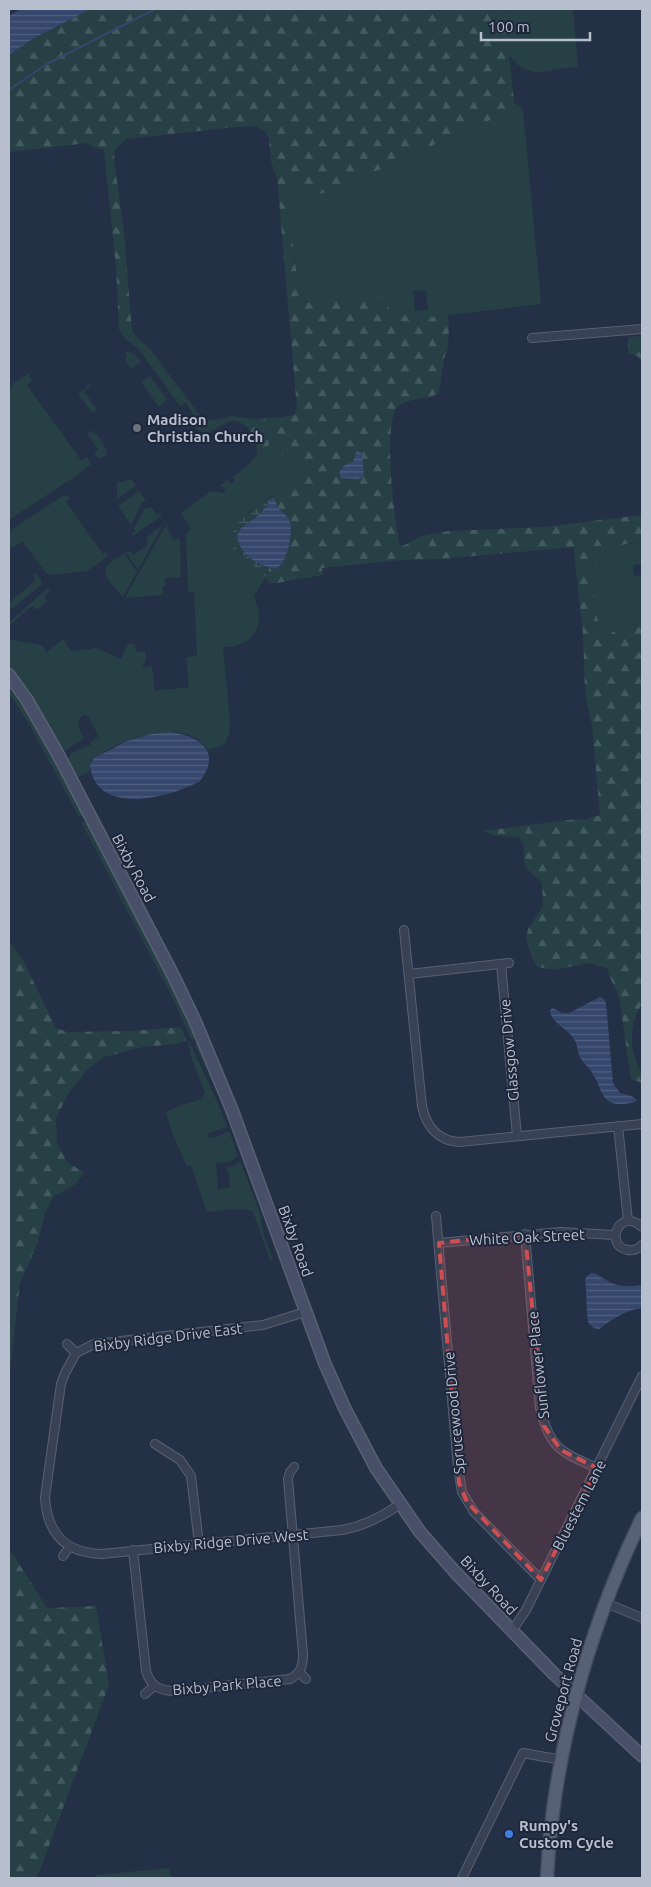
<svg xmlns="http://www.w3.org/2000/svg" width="651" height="1887" font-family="Ubuntu,sans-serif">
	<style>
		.green { fill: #264046; fill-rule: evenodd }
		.forest { fill: url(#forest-firs) }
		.wetland { fill: url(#wetland-marsh) }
		.water { fill: url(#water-rules) }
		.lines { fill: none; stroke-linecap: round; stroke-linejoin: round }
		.stream { stroke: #35476c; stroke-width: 2 }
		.street-casing { stroke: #586072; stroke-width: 10 }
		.secondary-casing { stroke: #586072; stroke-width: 14 }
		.primary-casing { stroke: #434b5e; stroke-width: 15 }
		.street { stroke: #394255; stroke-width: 8 }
		.secondary { stroke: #475068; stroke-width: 11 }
		.primary { stroke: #576175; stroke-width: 12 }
		.marked { fill: #ce4e52; fill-opacity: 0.2; stroke: #ce4e52; stroke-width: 4; stroke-dasharray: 10 6; stroke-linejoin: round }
		.worship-dot { fill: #6b7280; stroke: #1e273a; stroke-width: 2 }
		.shop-dot { fill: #3f7fe0; stroke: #1e273a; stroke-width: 2 }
		.labels { text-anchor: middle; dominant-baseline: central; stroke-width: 4; stroke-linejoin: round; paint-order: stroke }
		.poi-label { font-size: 15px; font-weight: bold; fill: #b7bece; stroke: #1e273a; text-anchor: start }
		.street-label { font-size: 15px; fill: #b7bece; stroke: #1e273a }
	</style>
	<defs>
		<pattern id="forest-firs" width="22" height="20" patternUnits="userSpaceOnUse" patternTransform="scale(1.25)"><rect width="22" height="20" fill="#264046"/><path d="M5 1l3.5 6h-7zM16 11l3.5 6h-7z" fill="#435a60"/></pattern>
		<pattern id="wetland-marsh" width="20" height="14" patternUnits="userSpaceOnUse" patternTransform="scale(1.25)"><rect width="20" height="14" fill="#264046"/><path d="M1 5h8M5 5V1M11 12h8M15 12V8" fill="none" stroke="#435a60"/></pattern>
		<pattern id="water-rules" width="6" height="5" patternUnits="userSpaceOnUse" patternTransform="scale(1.25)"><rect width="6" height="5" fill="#35476c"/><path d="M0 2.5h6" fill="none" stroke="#506080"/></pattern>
	</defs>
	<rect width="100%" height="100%" fill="#243045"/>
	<path class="green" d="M504 9H573L578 67C548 68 532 83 509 56Z
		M514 102 523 109 541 302 540 304 418 319 403 314 392 318 385 297 319 301 317 303C310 302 304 302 299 297L291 225V188L303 193 322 194 351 182 360 176 389 167 411 155 514 109ZM426 290 428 310 415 311 413 291Z
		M136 336 150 349 201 417 213 420 232 416 256 419 250 431C234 410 224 427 207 433 199 431 193 428 193 420L195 417 186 403 180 406 139 350 126 339Z
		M128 351 134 354 141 362 131 369 125 360 127 357 125 352Z
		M31 372 29 375 32 380 27 385 81 460 87 457 91 464 73 478 9 520V390L14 383Z
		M150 376 167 399 159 407 141 382Z
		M90 384 91 386 84 391 97 410 92 413 78 394Z
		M265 418H275L278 443 282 454C296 457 312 458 304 477L277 489 274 496 270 497 238 520C231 529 233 538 233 549 242 554 260 569 265 578L254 596C256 603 260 612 259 619 258 638 241 648 223 647L230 720 229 734 224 745 207 750C191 717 127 737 103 752 98 756 94 762 90 766V771L75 779C63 755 67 753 91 745L90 742 97 738 98 735 88 716 83 715C75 722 79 729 84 738L64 751 61 750 23 686 9 669V639L42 645 47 652 63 639 71 651 93 649 94 647 121 659 128 644H134L137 652 145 651 146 659 142 668 152 666 155 691 189 687 186 657 197 656 194 592 188 593 186 533 191 529 181 513 211 491 224 493 225 488 219 486 228 480 231 484 235 481 233 477 247 466 257 455H261L267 436 264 430Z
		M92 430 94 434 96 433 107 450 106 455 102 458H98L95 455V452L98 449 87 434Z
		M131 479 136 486 117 499V483Z
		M139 491 146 501 142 502 131 525 118 506Z
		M64 495 70 498 66 502 103 554 107 552 108 554 107 557 87 571 51 575 46 573 22 541 14 547 10 546 9 531Z
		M151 507 157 515 161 513V516L133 536 132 534 135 531 134 529 145 508Z
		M166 522H167L162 526 138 570 126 552 130 551 134 555 148 544 146 538Z
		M169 523 167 528 174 540 179 538 180 541 181 577 165 578 166 586H163V595L125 598 164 528Z
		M642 541V564L633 565 634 576 642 575V618C625 619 621 629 606 636L602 634 595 610 593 551 594 546 631 544Z
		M124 553 137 572 123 597C118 591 100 575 107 566 111 561 119 557 124 553Z
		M35 573 41 580V585L9 611V603L36 580 33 575Z
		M48 588 50 591 44 596 47 602 37 610 32 606 9 626V622Z
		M9 682 31 715 83 813 79 817 32 729 9 693Z
		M81 822 87 823 170 979 197 1037 192 1040 189 1035 173 999Z
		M188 1039 218 1103 227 1127 208 1133 209 1138 219 1136 229 1131 238 1156 230 1162 216 1163 218 1189 230 1188 228 1170H226V1167L233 1166 240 1161 260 1213 264 1236 273 1259 270 1260 253 1212C246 1207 217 1211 207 1212L191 1166 186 1165 173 1134 166 1113 173 1108 202 1099 205 1092 191 1057Z
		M199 1042 231 1124 230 1125 220 1099 195 1045V1043Z
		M9 1096 14 1143 9 1171Z
		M170 1868 171 1878H96V1875Z"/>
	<path class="forest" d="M91 9H504L515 109 411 155 389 167 360 176 339 190 319 194 303 193 291 188V225L299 297 306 302 317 303 319 299 385 296 392 318 403 314 418 319 447 315 449 325 448 347 444 359 439 393C427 401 410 397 399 406 381 419 395 524 400 546L405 545 420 536 449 531 543 527 642 515V541L622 545 594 546 593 551 595 610 602 634 606 636C621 629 625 619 642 618V1004C631 1021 629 1042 636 1061 640 1073 642 1068 642 1083L631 1079 619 997 609 975 607 968 589 963 554 970 537 967 532 957 526 939 528 929 543 906 542 883 525 867 523 843 519 838 492 835 483 831 567 820 586 819 600 815 592 726 585 693 583 635 574 553 575 547 441 559 401 560 322 568 323 575 277 583H270L266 579V575L269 568H271L289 540 290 531 273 498 277 489 304 477C312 458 296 457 282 454L278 443 275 418 294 415 297 409 277 178 271 162 269 139 266 133 256 126 236 127 126 139 115 150 114 159 124 232 132 331 136 336 126 339 119 330 116 267 104 150 93 147 88 143 9 152V55L32 39Z
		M642 336V362L639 357 628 353V337Z
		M265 418 264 430 269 444 266 453 257 455 256 439 250 431 256 419Z
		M9 941 23 960 56 1028 67 1032 130 1031 181 1027 187 1040 175 1044 143 1047 104 1057 88 1069 68 1094 56 1118 57 1143 67 1162 85 1173 74 1185 53 1197 45 1213 38 1242 20 1283 9 1379V1171L14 1143 9 1096Z
		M9 1548 47 1608 96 1606 109 1685 37 1878H9Z"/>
	<path class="wetland" d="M274 496 260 514 241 528 262 565 269 568 266 572V579L241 553 233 549C233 538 231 529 238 520L271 497Z"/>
	<path class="water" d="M21 9H91L32 39 9 55V16Z
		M357 450 362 454 364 476 358 479 341 478 339 473 343 466 353 462Z
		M272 498 275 499C277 513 286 511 290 522 293 533 287 566 275 569 257 565 240 555 237 536L241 528 260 514Z
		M170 732C198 736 223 750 200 781 170 798 97 817 90 766L94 758 127 741 151 734Z
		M600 997 604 999 606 1003 613 1083 620 1093C627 1095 633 1095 637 1101 629 1104 615 1107 607 1100 600 1093 598 1081 592 1073 589 1067 583 1063 580 1057 577 1051 578 1045 574 1039 567 1028 551 1023 550 1010L553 1008 562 1013H569Z
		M591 1273C598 1273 600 1277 606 1280 617 1287 629 1287 642 1285V1308C625 1310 613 1319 599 1329 595 1329 592 1327 589 1324 586 1318 587 1289 585 1280L587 1276Z"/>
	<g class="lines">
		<path class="stream" d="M9 90 47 64 155 9"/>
		<defs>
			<path id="street" d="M532 338 642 329
				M404 930 422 1106C426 1126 438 1141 460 1142L642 1124
				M501 964 517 1136
				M409 974 509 963
				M618 1126 628 1221
				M436 1216 458 1468 462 1492 474 1512 541 1580
				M642 1227C620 1206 603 1246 628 1250 634 1251 638 1249 642 1245
				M525 1234 540 1408C550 1449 561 1452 597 1468
				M439 1243 561 1232 615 1235
				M305 1312 263 1325 94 1344 76 1353 65 1373 61 1384 45 1497C47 1533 65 1553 102 1554L342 1530C364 1526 382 1517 400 1504
				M67 1344 76 1353
				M155 1444 180 1460 191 1476 199 1544
				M133 1550 146 1671C151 1687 160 1691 176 1691L290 1679C301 1673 303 1666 303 1654L288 1479 290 1472 294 1467
				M63 1556 70 1546
				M606 1603 642 1618
				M512 1631 526 1610 642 1376
				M299 1672 306 1679
				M145 1694 154 1686
				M462 1878 523 1753 562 1760"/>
			<path id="secondary" d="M9 675 27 700 59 756 173 975 195 1021 232 1110 325 1364 345 1409 376 1468 420 1532 455 1572 554 1674 642 1756"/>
			<path id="primary" d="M547 1878C553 1754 588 1630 642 1518"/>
		</defs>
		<use href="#street" class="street-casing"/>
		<use href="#secondary" class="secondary-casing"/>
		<use href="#primary" class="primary-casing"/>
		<use href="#street" class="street"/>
		<use href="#secondary" class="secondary"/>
		<use href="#primary" class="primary"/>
	</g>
	<path class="marked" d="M525 1234 544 1426 561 1450 597 1468 541 1580 467 1502 459 1483 439 1243Z"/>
	<circle class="worship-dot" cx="137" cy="428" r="5"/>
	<circle class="shop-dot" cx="509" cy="1834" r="5"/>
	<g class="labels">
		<g class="poi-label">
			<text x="147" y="419">Madison<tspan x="147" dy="17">Christian Church</tspan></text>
			<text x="519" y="1825">Rumpy's<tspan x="519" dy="17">Custom Cycle</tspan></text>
		</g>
		<g class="street-label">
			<text transform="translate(134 868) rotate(62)">Bixby Road</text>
			<text transform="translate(509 1050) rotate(-95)">Glassgow Drive</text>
			<text transform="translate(527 1237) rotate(-3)">White Oak Street</text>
			<text transform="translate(296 1241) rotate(70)">Bixby Road</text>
			<text transform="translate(168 1337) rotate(-7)">Bixby Ridge Drive East</text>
			<text transform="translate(538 1365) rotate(-96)">Sunflower Place</text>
			<text transform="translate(454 1413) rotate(-95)">Sprucewood Drive</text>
			<text transform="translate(579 1505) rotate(-63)">Bluestem Lane</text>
			<text transform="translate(231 1541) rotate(-5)">Bixby Ridge Drive West</text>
			<text transform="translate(489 1585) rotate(47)">Bixby Road</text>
			<text transform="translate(227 1685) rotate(-5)">Bixby Park Place</text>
			<text transform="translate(563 1690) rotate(-75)">Groveport Road</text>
		</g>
	</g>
	<rect width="651" height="1887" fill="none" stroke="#b7bece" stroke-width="20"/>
	<path d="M481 32v8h109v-8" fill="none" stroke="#b7bece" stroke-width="2.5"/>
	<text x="488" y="32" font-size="15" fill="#b7bece" stroke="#1e273a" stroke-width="4" paint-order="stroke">100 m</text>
</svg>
